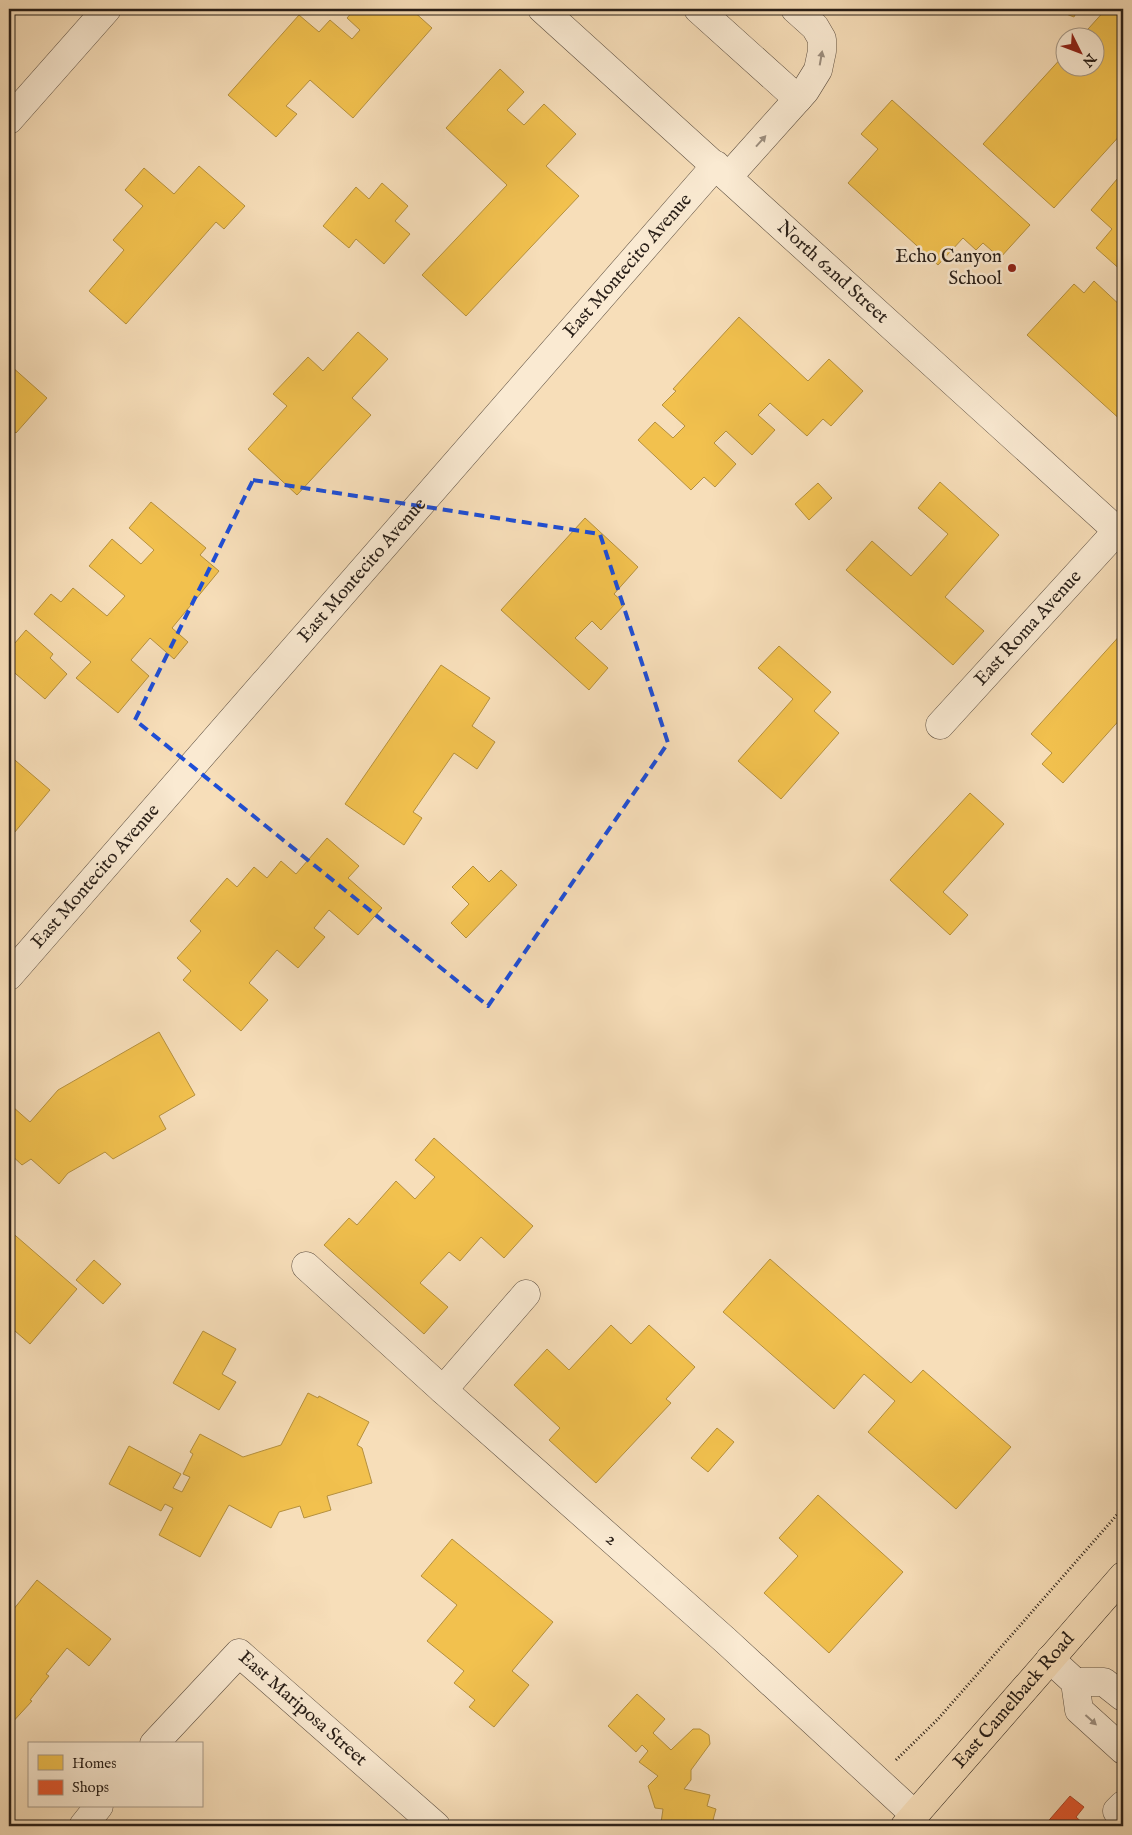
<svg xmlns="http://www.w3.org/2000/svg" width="1132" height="1835" font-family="'IM FELL English',serif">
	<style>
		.homes { fill: #f2c14e; stroke: #b5903e }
		.shops { fill: #e4572e; stroke: #ac4627 }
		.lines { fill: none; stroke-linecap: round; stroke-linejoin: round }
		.minor-casing { stroke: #5c4e40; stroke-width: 29 }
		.major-casing { stroke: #281e17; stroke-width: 29 }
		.path { stroke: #281e17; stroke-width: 3; stroke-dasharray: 1 2.5; stroke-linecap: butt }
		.minor { stroke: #faead2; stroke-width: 28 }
		.major { stroke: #f7deb9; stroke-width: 28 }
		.oneway { fill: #9c8e7e }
		.marked { fill: none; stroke: #1d4ed8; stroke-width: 4; stroke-dasharray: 10 6; stroke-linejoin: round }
		.poi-dot { fill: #8f2418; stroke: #faead2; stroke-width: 2 }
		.labels { text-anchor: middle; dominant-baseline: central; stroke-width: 5; stroke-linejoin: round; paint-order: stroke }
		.poi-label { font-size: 19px; fill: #281e17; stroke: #faead2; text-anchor: end }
		.street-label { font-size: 19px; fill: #281e17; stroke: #faead2 }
	</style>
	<rect width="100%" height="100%" fill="#f7deb9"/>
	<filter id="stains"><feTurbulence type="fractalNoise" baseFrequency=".004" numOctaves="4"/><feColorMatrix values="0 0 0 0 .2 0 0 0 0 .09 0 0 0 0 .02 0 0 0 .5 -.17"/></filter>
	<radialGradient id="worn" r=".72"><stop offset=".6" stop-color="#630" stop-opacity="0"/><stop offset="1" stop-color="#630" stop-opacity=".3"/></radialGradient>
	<path class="homes" d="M355 9H411L432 28 353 118 310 80 286 106 297 114 276 137 228 95 299 15 319 32 330 20 352 39 360 30 347 18Z
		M1053 9H1078L1074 17Z
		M1106 9H1123V132L1054 208 983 144 1064 55V68H1094V38H1080Z
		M500 69 524 92 507 110 524 125 544 104 576 134 546 166 579 196 466 316 422 275 507 185 446 128Z
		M892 100 1030 225 1000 258 983 243 976 250 963 238 938 265 848 183 878 149 861 134Z
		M199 166 245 206 224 229 216 222 126 324 89 291 124 250 113 240 143 206 125 190 144 168 174 194Z
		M1123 172V272L1096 248 1112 229 1091 210Z
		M382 183 408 206 395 221 410 234 384 264 356 239 349 248 323 226 356 187 369 199Z
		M1094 281 1123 308V422L1027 335 1074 284 1084 293Z
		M739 317 808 381 829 359 863 391 831 426 823 419 807 436 770 403 758 415 775 430 752 455 726 431 714 443 736 464 715 487 704 477 691 490 638 440 655 422 673 438 685 426 662 405 676 391 673 389Z
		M358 332 388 359 352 398 371 415 297 495 248 449 287 406 273 394 308 357 323 371Z
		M11 366 47 398 16 433 9 427Z
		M940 482 999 535 945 597 984 631 953 665 846 570 872 541 911 576 948 534 918 508Z
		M818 483 832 498 809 520 795 504Z
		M151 502 206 548 200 555 219 571 172 628 188 642 174 659 150 638 131 660 149 676 118 713 76 678 91 662 34 614 51 594 61 602 73 588 107 616 125 596 89 566 112 539 141 564 154 550 129 528Z
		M585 518 638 567 614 594 625 604 601 630 592 621 575 638 608 668 589 690 501 610Z
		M26 630 53 654 50 658 67 674 45 699 9 668V650Z
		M1123 632V716L1063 783 1042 764 1052 753 1031 734Z
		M779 646 831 692 814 711 839 733 781 799 738 761 793 699 758 668Z
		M441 665 490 698 472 726 495 742 477 769 454 753 413 812 422 818 404 845 345 804Z
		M9 755 50 790 9 839Z
		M970 793 1004 824 943 892 968 915 950 935 890 880Z
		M327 838 359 866 348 878 382 908 358 935 329 910 314 928 325 937 298 968 277 950 249 983 268 1000 241 1031 183 980 191 971 177 958 201 931 190 921 227 878 237 887 254 867 267 878 281 861 296 874Z
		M473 866 489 882 501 870 517 885 466 938 451 923 469 904 452 887Z
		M159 1032 195 1095 159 1116 166 1129 113 1159 105 1152 68 1173 59 1184 31 1159 22 1165 9 1153V1111L13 1107 30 1122 58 1090Z
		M434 1138 533 1226 504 1258 481 1237 460 1261 449 1252 420 1283 448 1307 424 1334 324 1245 349 1218 357 1225 396 1181 415 1199 435 1177 415 1160Z
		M9 1230 77 1289 30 1344 15 1331 9 1339Z
		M770 1259 911 1383 923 1370 1011 1447 956 1509 868 1432 895 1401 864 1374 834 1409 723 1312Z
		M94 1260 121 1284 103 1304 76 1280Z
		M611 1325 631 1344 649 1325 695 1367 666 1399 671 1403 596 1483 549 1440 560 1428 514 1385 547 1349 569 1370Z
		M203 1331 236 1349 222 1374 236 1382 219 1410 173 1383Z
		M308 1393 318 1398 319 1396 369 1422 357 1445 362 1448 372 1483 327 1496 331 1510 304 1518 300 1506 279 1512 271 1528 229 1505 200 1557 159 1535 173 1508 165 1504 161 1511 109 1484 129 1446 181 1474 173 1488 182 1492 190 1477 183 1474 193 1454 190 1452 200 1434 243 1457 281 1445Z
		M717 1428 734 1442 708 1472 691 1458Z
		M818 1495 903 1572 829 1653 764 1593 798 1556 779 1538Z
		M452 1539 553 1622 512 1671 529 1685 494 1727 469 1707 475 1700 454 1683 464 1671 427 1641 457 1605 421 1576Z
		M37 1580 111 1639 89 1666 67 1648 46 1674 49 1676 30 1700 32 1701 9 1726V1615Z
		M637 1694 665 1719 653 1733 671 1750 693 1729H700L709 1735 710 1744 691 1770V1780L684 1789 710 1795 707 1806 716 1809 713 1820 729 1824 728 1826H648L649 1821 661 1823 663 1809 655 1808 648 1786 658 1776 639 1762 648 1751 642 1745 636 1752 608 1726Z"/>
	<path class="shops" d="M1070 1796 1084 1807 1076 1817 1086 1826H1044Z"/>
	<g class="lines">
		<defs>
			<g id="minor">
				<path id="s1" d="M542 9 1123 536"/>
				<path d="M698 9 798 99"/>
				<path d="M9 120 107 9"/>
				<path d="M728 177 805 91 818 70 822 51V39L815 27 795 9"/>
				<path id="s2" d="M940 725 1117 531"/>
				<path id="s3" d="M9 976 716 165"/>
				<path id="s4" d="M306 1266 443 1390 725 1640 915 1815"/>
				<path d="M443 1390 526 1294"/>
				<path d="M1050 1659 1075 1682 1079 1710 1123 1750"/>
				<path d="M1075 1682H1104L1123 1697"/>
				<path id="s5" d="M154 1744 239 1653 436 1826"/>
				<path d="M1117 1811 1123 1805"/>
				<path d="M83 1826 99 1806"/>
			</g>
			<g id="major">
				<path id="s6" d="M905 1826 1123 1576"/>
			</g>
		</defs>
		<use href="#minor" class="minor-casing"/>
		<use href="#major" class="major-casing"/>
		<path class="path" d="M896 1760 938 1719 1123 1508"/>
		<use href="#minor" class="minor"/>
		<use href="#major" class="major"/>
	</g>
	<defs><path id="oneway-solid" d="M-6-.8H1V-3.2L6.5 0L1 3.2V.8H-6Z" transform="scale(1.25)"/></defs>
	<g class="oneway">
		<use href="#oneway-solid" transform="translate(821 58) rotate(-80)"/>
		<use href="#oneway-solid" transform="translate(761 141) rotate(-48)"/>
		<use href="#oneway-solid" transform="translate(1091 1720) rotate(42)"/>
	</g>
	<path class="marked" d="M253 480 600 534 668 743 488 1006 135 720Z"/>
	<circle class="poi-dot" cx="1012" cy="268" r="5"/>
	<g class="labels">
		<g class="poi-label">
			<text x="1002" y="257">Echo Canyon<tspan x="1002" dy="22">School</tspan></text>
		</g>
		<g class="street-label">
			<text stroke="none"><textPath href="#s3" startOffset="942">East Montecito Avenue</textPath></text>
			<text stroke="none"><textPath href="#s1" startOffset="392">North 62nd Street</textPath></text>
			<text stroke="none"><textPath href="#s3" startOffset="538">East Montecito Avenue</textPath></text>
			<text stroke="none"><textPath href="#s2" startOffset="131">East Roma Avenue</textPath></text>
			<text stroke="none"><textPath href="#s3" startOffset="132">East Montecito Avenue</textPath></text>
			<text stroke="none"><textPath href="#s4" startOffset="410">2</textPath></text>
			<text stroke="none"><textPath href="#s6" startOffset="166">East Camelback Road</textPath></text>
			<text stroke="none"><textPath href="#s5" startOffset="209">East Mariposa Street</textPath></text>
		</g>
	</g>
	<rect width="1132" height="1835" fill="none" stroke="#f7deb9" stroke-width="30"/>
	<rect x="10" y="10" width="1112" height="1815" fill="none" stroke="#281e17" stroke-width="2.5"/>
	<rect x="15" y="15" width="1102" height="1805" fill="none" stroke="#281e17"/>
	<rect x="28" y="1742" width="175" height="65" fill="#faead2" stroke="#a69887"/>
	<rect x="38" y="1755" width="25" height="15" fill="#f2c14e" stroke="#a69887"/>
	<text x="72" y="1768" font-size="15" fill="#281e17">Homes</text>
	<rect x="38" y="1780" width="25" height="15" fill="#e4572e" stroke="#a69887"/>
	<text x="72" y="1792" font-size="15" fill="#281e17">Shops</text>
	<g transform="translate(1080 52) rotate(132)"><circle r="24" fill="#faead2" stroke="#a69887"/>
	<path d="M0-4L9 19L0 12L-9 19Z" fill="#8f2418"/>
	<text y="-8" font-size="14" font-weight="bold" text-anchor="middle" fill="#281e17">N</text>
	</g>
	<rect width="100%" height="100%" filter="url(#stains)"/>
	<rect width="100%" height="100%" fill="url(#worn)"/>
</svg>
